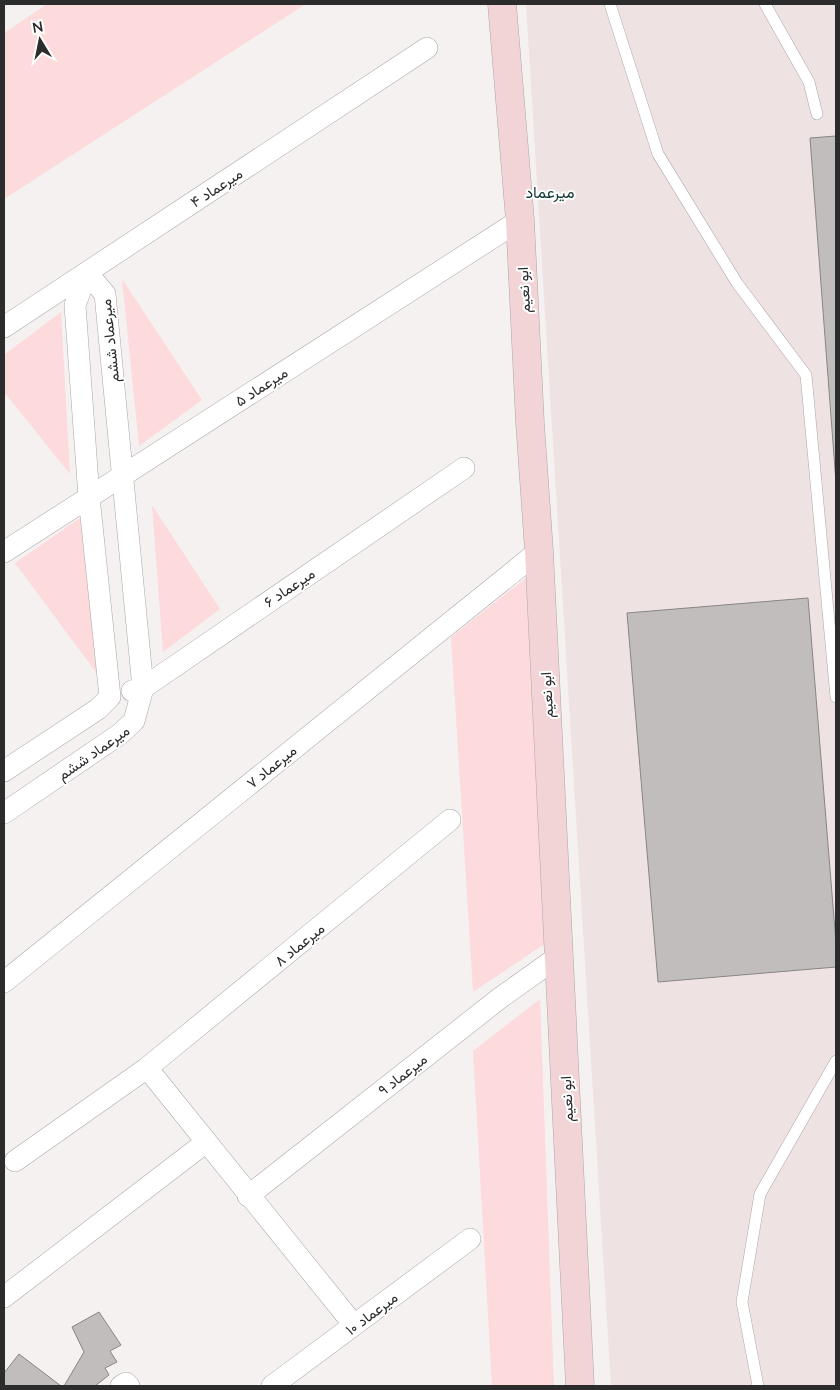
<svg xmlns="http://www.w3.org/2000/svg" width="840" height="1390" font-family="Lato,Vazirmatn,sans-serif">
	<style>
		.built { fill: #efe2e2 }
		.green { fill: #fddadb }
		.building { fill: #c1bdbd; stroke: #888585 }
		.lines { fill: none; stroke-linecap: round; stroke-linejoin: round }
		.lane-casing { stroke: #aaa7a7; stroke-width: 12 }
		.street-casing { stroke: #aaa7a7; stroke-width: 22 }
		.secondary-casing { stroke: #aaa7a7; stroke-width: 29 }
		.lane { stroke: #fff; stroke-width: 11 }
		.street { stroke: #fff; stroke-width: 21 }
		.secondary { stroke: #f3d4d6; stroke-width: 28 }
		.labels { text-anchor: middle; dominant-baseline: central; stroke-width: 4; stroke-linejoin: round; paint-order: stroke }
		.street-label { font-size: 15px; fill: #2d2c2c; stroke: #fff }
		.neighbourhood-label { font-size: 16px; fill: #123535; stroke: #fff }
	</style>
	<rect width="100%" height="100%" fill="#f5f1f1"/>
	<path class="built" d="M526 4H836V1386H611Z"/>
	<path class="green" d="M47 4H306L4 199V33Z
		M122 279 202 400 139 446Z
		M61 312 70 474 4 392V355Z
		M152 505 220 609 163 652Z
		M80 518 101 679 15 563Z
		M531 574 546 943 473 992 451 637Z
		M540 999 554 1386H492L473 1051Z"/>
	<path class="building" d="M836 136V483L810 138Z
		M808 598 836 943V967L658 982 627 613Z
		M99 1312 121 1345 110 1351 117 1362 105 1368 109 1375 95 1386H64L84 1352 72 1327Z
		M19 1354 61 1386H4V1373Z"/>
	<g class="lines">
		<defs>
			<path id="lane" d="M610 4 658 154 737 283 806 375 836 697
				M765 4 809 82 817 114
				M758 1386 742 1302 760 1194 836 1061"/>
			<path id="street" d="M4 327 427 48
				M4 552 520 220
				M132 691 143 688 464 468
				M4 771 98 709 110 697 89 497 75 305 87 273 105 294 143 688 134 721 120 734 4 813
				M4 982 539 551
				M147 1068 354 1325
				M15 1161 147 1068 450 820
				M248 1196 500 998 559 956
				M4 1297 205 1143
				M121 1386 126 1383 129 1386
				M272 1386 470 1239"/>
			<path id="secondary" d="M502 4 520 220 530 423 539 551 580 1386"/>
		</defs>
		<use href="#lane" class="lane-casing"/>
		<use href="#street" class="street-casing"/>
		<use href="#secondary" class="secondary-casing"/>
		<use href="#lane" class="lane"/>
		<use href="#street" class="street"/>
		<use href="#secondary" class="secondary"/>
	</g>
	<g class="labels">
		<g class="street-label">
			<text transform="translate(216 187) rotate(-33)">میرعماد ۴</text>
			<text transform="translate(523 290) rotate(-93)">ابو نعیم</text>
			<text transform="translate(109 341) rotate(-96)">میرعماد ششم</text>
			<text transform="translate(261 386) rotate(-33)">میرعماد ۵</text>
			<text transform="translate(289 587) rotate(-34)">میرعماد ۶</text>
			<text transform="translate(546 695) rotate(-93)">ابو نعیم</text>
			<text transform="translate(93 752) rotate(-35)">میرعماد ششم</text>
			<text transform="translate(271 766) rotate(-39)">میرعماد ۷</text>
			<text transform="translate(299 944) rotate(-39)">میرعماد ۸</text>
			<text transform="translate(402 1074) rotate(-38)">میرعماد ۹</text>
			<text transform="translate(566 1099) rotate(-93)">ابو نعیم</text>
			<text transform="translate(371 1313) rotate(-37)">میرعماد ۱۰</text>
		</g>
		<g class="neighbourhood-label">
			<text x="550" y="191">میرعماد</text>
		</g>
	</g>
	<rect width="840" height="1390" fill="none" stroke="#2d2c2c" stroke-width="10"/>
	<g transform="translate(40 40) rotate(350)" stroke="#ffffff" stroke-width="4" paint-order="stroke">
	<path d="M0-4L9 19L0 12L-9 19Z" fill="#2d2c2c"/>
	<text y="-8" font-size="14" font-weight="bold" text-anchor="middle" fill="#2d2c2c">N</text>
	</g>
</svg>
